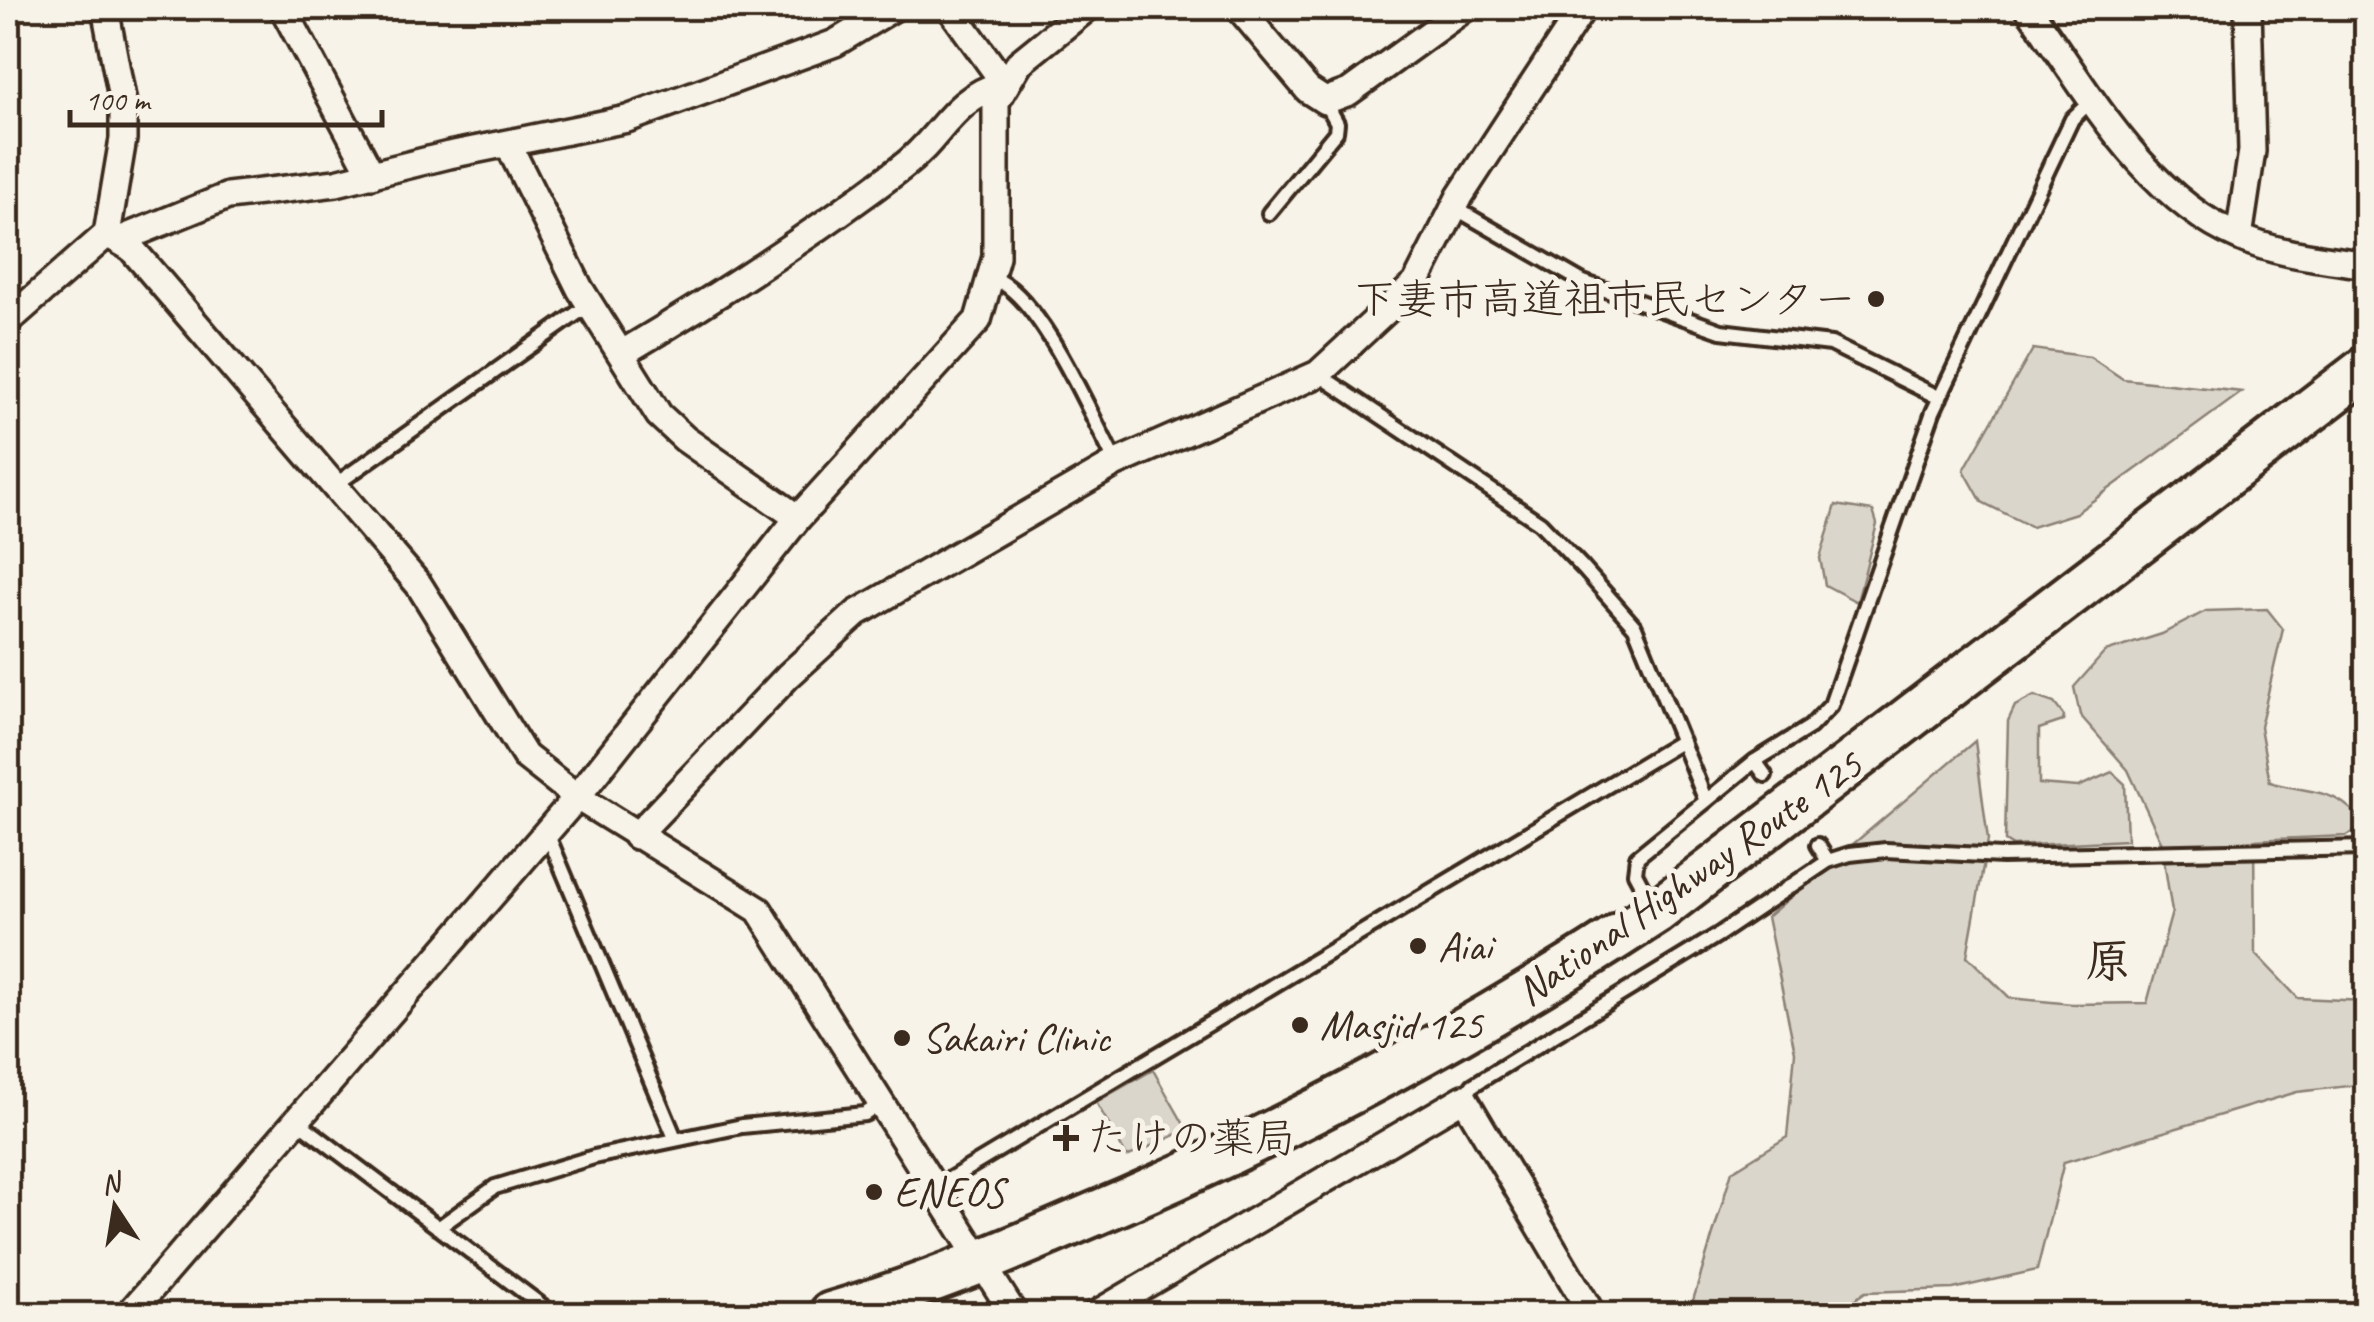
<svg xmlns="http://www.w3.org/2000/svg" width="2374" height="1322" font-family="Caveat,'Klee One',sans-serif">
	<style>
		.green { fill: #dbd6cb; stroke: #8b8074; stroke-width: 2.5 }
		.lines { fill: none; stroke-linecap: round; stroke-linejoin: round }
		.service-casing { stroke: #3b2a1e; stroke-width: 20 }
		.minor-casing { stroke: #3b2a1e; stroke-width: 32 }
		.trunk-casing { stroke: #3b2a1e; stroke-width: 50 }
		.service { stroke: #f7f3e8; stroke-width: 12 }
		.minor { stroke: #f7f3e8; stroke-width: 25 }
		.trunk { stroke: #f7f3e8; stroke-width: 42 }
		.poi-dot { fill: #3b2a1e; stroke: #f7f3e8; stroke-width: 4 }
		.labels { text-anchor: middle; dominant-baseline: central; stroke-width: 10; stroke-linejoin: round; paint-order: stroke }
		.poi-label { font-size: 42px; fill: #3b2a1e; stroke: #f7f3e8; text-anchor: start }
		.street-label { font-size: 42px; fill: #3b2a1e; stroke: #f7f3e8 }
		.neighbourhood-label { font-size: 45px; font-weight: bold; fill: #3b2a1e; stroke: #f7f3e8 }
	</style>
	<rect width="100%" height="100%" fill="#f7f3e8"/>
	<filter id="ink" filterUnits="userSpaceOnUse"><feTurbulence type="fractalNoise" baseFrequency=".01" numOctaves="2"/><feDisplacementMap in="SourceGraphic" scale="20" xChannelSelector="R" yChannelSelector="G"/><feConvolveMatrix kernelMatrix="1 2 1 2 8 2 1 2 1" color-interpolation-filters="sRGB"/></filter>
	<g filter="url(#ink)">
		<path class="green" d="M2033 349 2090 357 2123 379 2242 392 2076 513 2032 527 1982 502 1964 470Z
			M1836 505 1873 511 1877 524 1857 602 1825 585 1820 558Z
			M2267 609 2283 629 2260 727 2270 782C2310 795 2336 785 2365 825L2347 836 2254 840 2255 953 2298 998 2366 1001V1084L2297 1092 2064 1162 2037 1270 1953 1289 1865 1292 1835 1314H1689L1732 1171 1787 1137 1795 1052 1767 917 1975 741 1988 840 1967 956 2010 998 2072 1004 2147 1003 2172 912 2161 841 2128 770 2080 715 2074 687 2105 652 2162 634 2206 611Z
			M2034 696 2054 703 2064 716 2063 721 2039 729V784L2078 787 2112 772 2125 784 2127 840 2013 846 2005 841 2008 721 2015 706Z
			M1153 1070 1187 1130 1127 1157 1096 1102Z"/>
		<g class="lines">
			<defs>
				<path id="service" d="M1455 208 1583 282 1721 331 1831 344 1940 398
					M1269 213 1336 132 1337 123 1325 101
					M993 278C1041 295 1092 418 1116 463
					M1318 374 1540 523 1583 568 1635 627 1706 801 1637 857 1635 873 1652 905
					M335 485 590 304
					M1755 761 1765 775
					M1706 801 1755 761 1810 727 1831 705 1933 412 2072 119 2093 99
					M547 833 675 1138
					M1818 845 1828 861
					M1464 1098 1473 1085 1718 935 1828 861 1850 854 1886 850 2002 856 2366 848
					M297 1121 553 1314
					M933 1189 1682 741
					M438 1228 495 1187 594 1157 742 1126 865 1114 880 1104"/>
				<path id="minor" d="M283 8 372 175
					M1239 8 1308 90 1325 101 1349 92 1465 8
					M2028 8C2086 88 2144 197 2239 237 2279 255 2323 258 2366 265
					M509 146 580 289 659 415 685 439 798 518
					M107 234 131 248 419 585 525 756 577 797 759 910 1014 1314
					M2239 237 2252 151 2248 8
					M119 240 228 196 336 183 449 155 627 119 835 43 893 8
					M8 321 107 234 123 139V103L105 8
					M621 354C717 297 812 235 901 168 943 137 949 100 1004 83L950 8
					M636 836 788 676 857 613 1116 463 1318 374 1416 283 1460 196 1583 8
					M129 1314 577 797 798 518 978 320 996 257V102L1019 63 1087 8
					M1096 1314 1464 1098 1592 1314"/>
				<path id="trunk" d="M831 1314C913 1290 994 1257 1073 1223 1278 1138 1470 1034 1656 912L2366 368"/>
			</defs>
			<use href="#service" class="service-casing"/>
			<use href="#minor" class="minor-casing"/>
			<use href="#trunk" class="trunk-casing"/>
			<use href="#service" class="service"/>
			<use href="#minor" class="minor"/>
			<use href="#trunk" class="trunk"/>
		</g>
	</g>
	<g class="poi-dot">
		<circle cx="1876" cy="299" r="10"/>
		<circle cx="1418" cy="946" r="10"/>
		<circle cx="1300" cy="1025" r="10"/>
		<circle cx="902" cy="1038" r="10"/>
		<path d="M1061 1123h10v10h10v10h-10v10h-10v-10h-10v-10h10z"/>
		<circle cx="874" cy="1192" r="10"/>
	</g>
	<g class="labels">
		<g class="poi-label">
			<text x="1856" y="299" text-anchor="end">下妻市高道祖市民センター</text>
			<text x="1438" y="946">Aiai</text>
			<text x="1320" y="1025">Masjid 125</text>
			<text x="922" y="1038">Sakairi Clinic</text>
			<text x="1086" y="1138">たけの薬局</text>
			<text x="894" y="1192">ENEOS</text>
		</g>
		<g class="street-label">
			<text transform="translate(1689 878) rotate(-35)">National Highway Route 125</text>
		</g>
		<g class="neighbourhood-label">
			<text x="2108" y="961">原</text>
		</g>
	</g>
	<rect width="2374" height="1322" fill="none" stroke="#f7f3e8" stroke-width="40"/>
	<rect x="20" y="20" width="2334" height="1282" fill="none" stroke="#3b2a1e" stroke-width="4" filter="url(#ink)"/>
	<g transform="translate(115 1207) rotate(348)" stroke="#f7f3e8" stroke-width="8" paint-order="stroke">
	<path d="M0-8L18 38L0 25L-18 38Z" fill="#3b2a1e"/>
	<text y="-15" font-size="28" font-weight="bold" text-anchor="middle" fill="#3b2a1e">N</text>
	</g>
	<path d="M70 110v15h312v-15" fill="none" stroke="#3b2a1e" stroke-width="5"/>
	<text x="85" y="110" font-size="30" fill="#3b2a1e" stroke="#f7f3e8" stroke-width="8" paint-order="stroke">100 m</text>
</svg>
